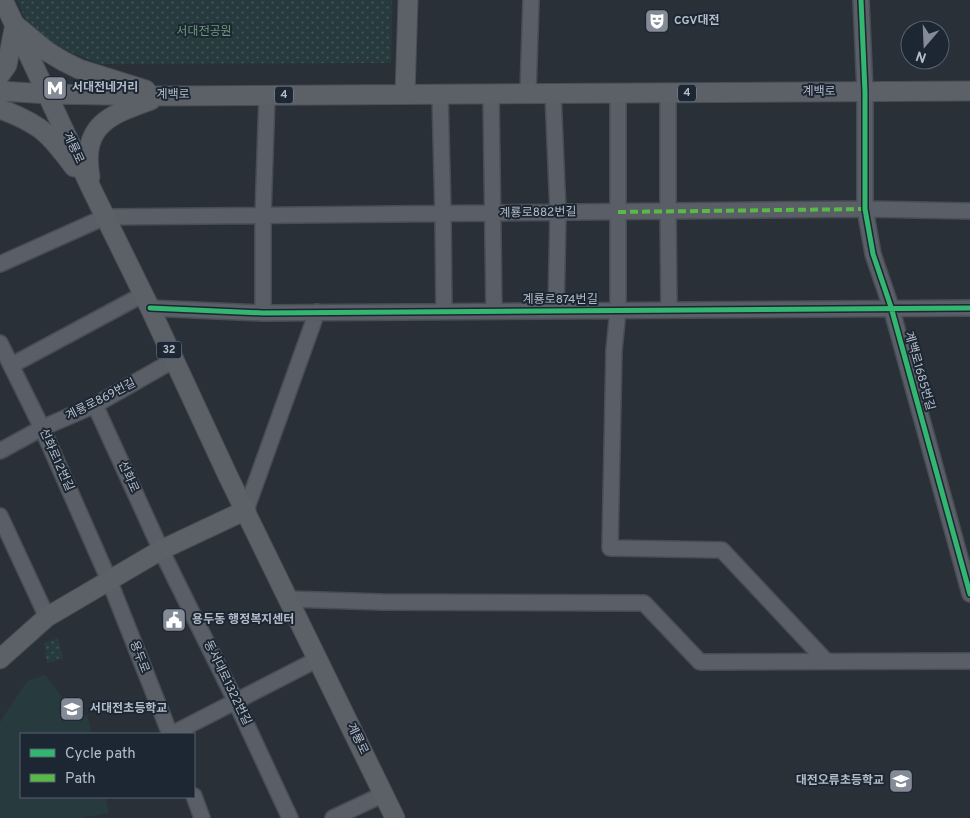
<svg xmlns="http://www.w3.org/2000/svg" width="970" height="818" font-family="Overpass,'Noto Sans KR',sans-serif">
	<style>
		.park { fill: url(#park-dots) }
		.pitch { fill: #273a3e }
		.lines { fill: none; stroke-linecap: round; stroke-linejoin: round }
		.minor-casing { stroke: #484c53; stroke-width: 18 }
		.major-casing { stroke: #484c55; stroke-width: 21 }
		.minor { stroke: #5a5e66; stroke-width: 15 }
		.major { stroke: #5c6168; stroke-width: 19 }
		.quiet { stroke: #58b947; stroke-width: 4; stroke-dasharray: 8 4; stroke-linecap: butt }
		.cycleway-casing { stroke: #1d2633; stroke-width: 8 }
		.cycleway { stroke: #33b770; stroke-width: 5 }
		.labels { text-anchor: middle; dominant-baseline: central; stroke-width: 4; stroke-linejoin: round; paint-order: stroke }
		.shield { fill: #1d2633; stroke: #878f9c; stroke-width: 1 }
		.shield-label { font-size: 11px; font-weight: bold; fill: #b4bcc9 }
		.poi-label { font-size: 12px; font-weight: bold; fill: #b4bcc9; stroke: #1d2633; text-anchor: start }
		.park-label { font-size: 12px; fill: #6b9a76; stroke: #1d2633 }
		.street-label { font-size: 12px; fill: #b4bcc9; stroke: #1d2633 }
	</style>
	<defs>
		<pattern id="park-dots" width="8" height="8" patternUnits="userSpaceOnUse" patternTransform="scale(1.25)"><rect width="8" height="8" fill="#273a3e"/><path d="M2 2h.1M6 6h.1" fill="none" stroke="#445559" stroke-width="1.8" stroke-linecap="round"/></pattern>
	</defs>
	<rect width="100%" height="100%" fill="#2a3038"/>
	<path class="park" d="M17 0H392L391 63 100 64 52 44 26 21Z
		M58 638 63 659 47 663 44 643Z"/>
	<path class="pitch" d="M45 675 77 716 87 715 92 734H21V797H106L109 813 81 818H0V722L27 681Z"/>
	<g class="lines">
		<defs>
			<path id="minor" d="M861 0 865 92V209L873 254 891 307 970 594
				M528 93 531 0
				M553 93 558 213 556 310
				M618 93V310L614 350 610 548 722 550 826 661
				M668 93V211L669 310
				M440 94 443 214 444 311
				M491 94 494 311
				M0 264 105 217 865 209 970 211
				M150 308 263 313 970 308
				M263 313V216L267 95
				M0 343 42 428 109 580 170 734
				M12 365 144 294
				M95 405 161 550 236 702 290 818
				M0 451 42 428 95 405 174 360
				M246 510 317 312
				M0 516 47 617
				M289 599 382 602 644 603 700 662 970 661
				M172 734 318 659
				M194 796 202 818
				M333 818 384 794"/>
			<path id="major" d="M3 0 92 190 150 308 228 476 395 818
				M19 28 48 52 63 61 79 69 146 90
				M0 75 7 65 15 24
				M0 91 48 94 163 96 970 91
				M405 94 408 0
				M0 109C14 114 27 120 39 128 53 138 64 154 74 167
				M90 177C81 125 109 115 151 100
				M0 659 47 617 161 550 246 510"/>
		</defs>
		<use href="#minor" class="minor-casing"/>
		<use href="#major" class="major-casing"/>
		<use href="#minor" class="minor"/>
		<use href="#major" class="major"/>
		<path class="quiet" d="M618 212 865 209"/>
		<defs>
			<path id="cycleway" d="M861 0 865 92V209L873 254 891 307 970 594
				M150 308 263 313 970 308"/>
		</defs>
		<use href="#cycleway" class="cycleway-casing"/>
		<use href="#cycleway" class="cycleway"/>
	</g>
	<defs>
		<symbol id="theatre-square" viewBox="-11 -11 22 22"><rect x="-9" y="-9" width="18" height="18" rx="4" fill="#848b96" stroke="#1d2633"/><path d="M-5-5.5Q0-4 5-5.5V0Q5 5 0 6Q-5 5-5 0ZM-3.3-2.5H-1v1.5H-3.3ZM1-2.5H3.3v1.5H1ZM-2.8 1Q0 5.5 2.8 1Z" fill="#fff"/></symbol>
		<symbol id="metro-square" viewBox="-11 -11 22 22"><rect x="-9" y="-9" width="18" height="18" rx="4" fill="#848b96" stroke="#1d2633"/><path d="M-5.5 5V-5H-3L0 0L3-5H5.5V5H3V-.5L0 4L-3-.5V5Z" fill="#fff"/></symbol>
		<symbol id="civic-square" viewBox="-11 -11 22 22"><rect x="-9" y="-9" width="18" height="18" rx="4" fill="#848b96" stroke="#1d2633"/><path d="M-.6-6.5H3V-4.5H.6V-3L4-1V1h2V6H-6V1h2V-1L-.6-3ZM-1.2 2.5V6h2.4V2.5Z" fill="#fff"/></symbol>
		<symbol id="school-square" viewBox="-11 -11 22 22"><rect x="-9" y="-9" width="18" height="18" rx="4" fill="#848b96" stroke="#1d2633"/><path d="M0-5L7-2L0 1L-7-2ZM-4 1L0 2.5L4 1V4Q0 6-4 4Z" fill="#fff"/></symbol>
	</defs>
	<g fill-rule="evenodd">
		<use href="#theatre-square" x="643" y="7" width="28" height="28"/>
		<use href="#metro-square" x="41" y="74" width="28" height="28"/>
		<use href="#civic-square" x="160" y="606" width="28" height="28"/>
		<use href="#school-square" x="58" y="695" width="28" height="28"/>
		<use href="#school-square" x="887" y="767" width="28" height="28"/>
	</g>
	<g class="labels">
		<g class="shield">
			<rect x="678" y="84.5" width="18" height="17" rx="4"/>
			<rect x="275" y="86.5" width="18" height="17" rx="4"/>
			<rect x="156.5" y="341.5" width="25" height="17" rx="4"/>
		</g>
		<g class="shield-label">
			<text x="687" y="93">4</text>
			<text x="284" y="95">4</text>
			<text x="169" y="350">32</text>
		</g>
		<g class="poi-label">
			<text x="674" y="21">CGV대전</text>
			<text x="72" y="88">서대전네거리</text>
			<text x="192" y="620">용두동 행정복지센터</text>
			<text x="90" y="709">서대전초등학교</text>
			<text x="884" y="781" text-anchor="end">대전오류초등학교</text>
		</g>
		<g class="park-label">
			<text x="204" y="32">서대전공원</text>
		</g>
		<g class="street-label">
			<text x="819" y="92">계백로</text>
			<text x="173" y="95">계백로</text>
			<text transform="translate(73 148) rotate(65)">계룡로</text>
			<text transform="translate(538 213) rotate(-1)">계룡로882번길</text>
			<text x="560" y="300">계룡로874번길</text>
			<text transform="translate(919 371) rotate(74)">계백로1685번길</text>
			<text transform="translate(101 400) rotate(-27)">계룡로869번길</text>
			<text transform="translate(56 460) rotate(66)">선화로12번길</text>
			<text transform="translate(128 477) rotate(66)">선화로</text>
			<text transform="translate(139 657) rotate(69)">용두로</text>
			<text transform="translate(227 683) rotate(64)">동서대로1322번길</text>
			<text transform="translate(357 739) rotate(64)">계룡로</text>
		</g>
	</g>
	<rect x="20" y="733" width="175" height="65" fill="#1d2633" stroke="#59626f"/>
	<rect x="30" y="749" width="25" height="8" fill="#33b770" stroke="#59626f"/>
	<text x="65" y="758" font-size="15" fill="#b4bcc9">Cycle path</text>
	<rect x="30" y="774" width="25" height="8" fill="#58b947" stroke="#59626f"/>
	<text x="65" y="783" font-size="15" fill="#b4bcc9">Path</text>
	<g transform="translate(925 45) rotate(199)"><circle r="24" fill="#1d2633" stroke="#59626f"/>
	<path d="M0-4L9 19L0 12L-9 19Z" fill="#848b96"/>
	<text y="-8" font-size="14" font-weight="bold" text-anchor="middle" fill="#b4bcc9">N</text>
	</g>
</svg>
